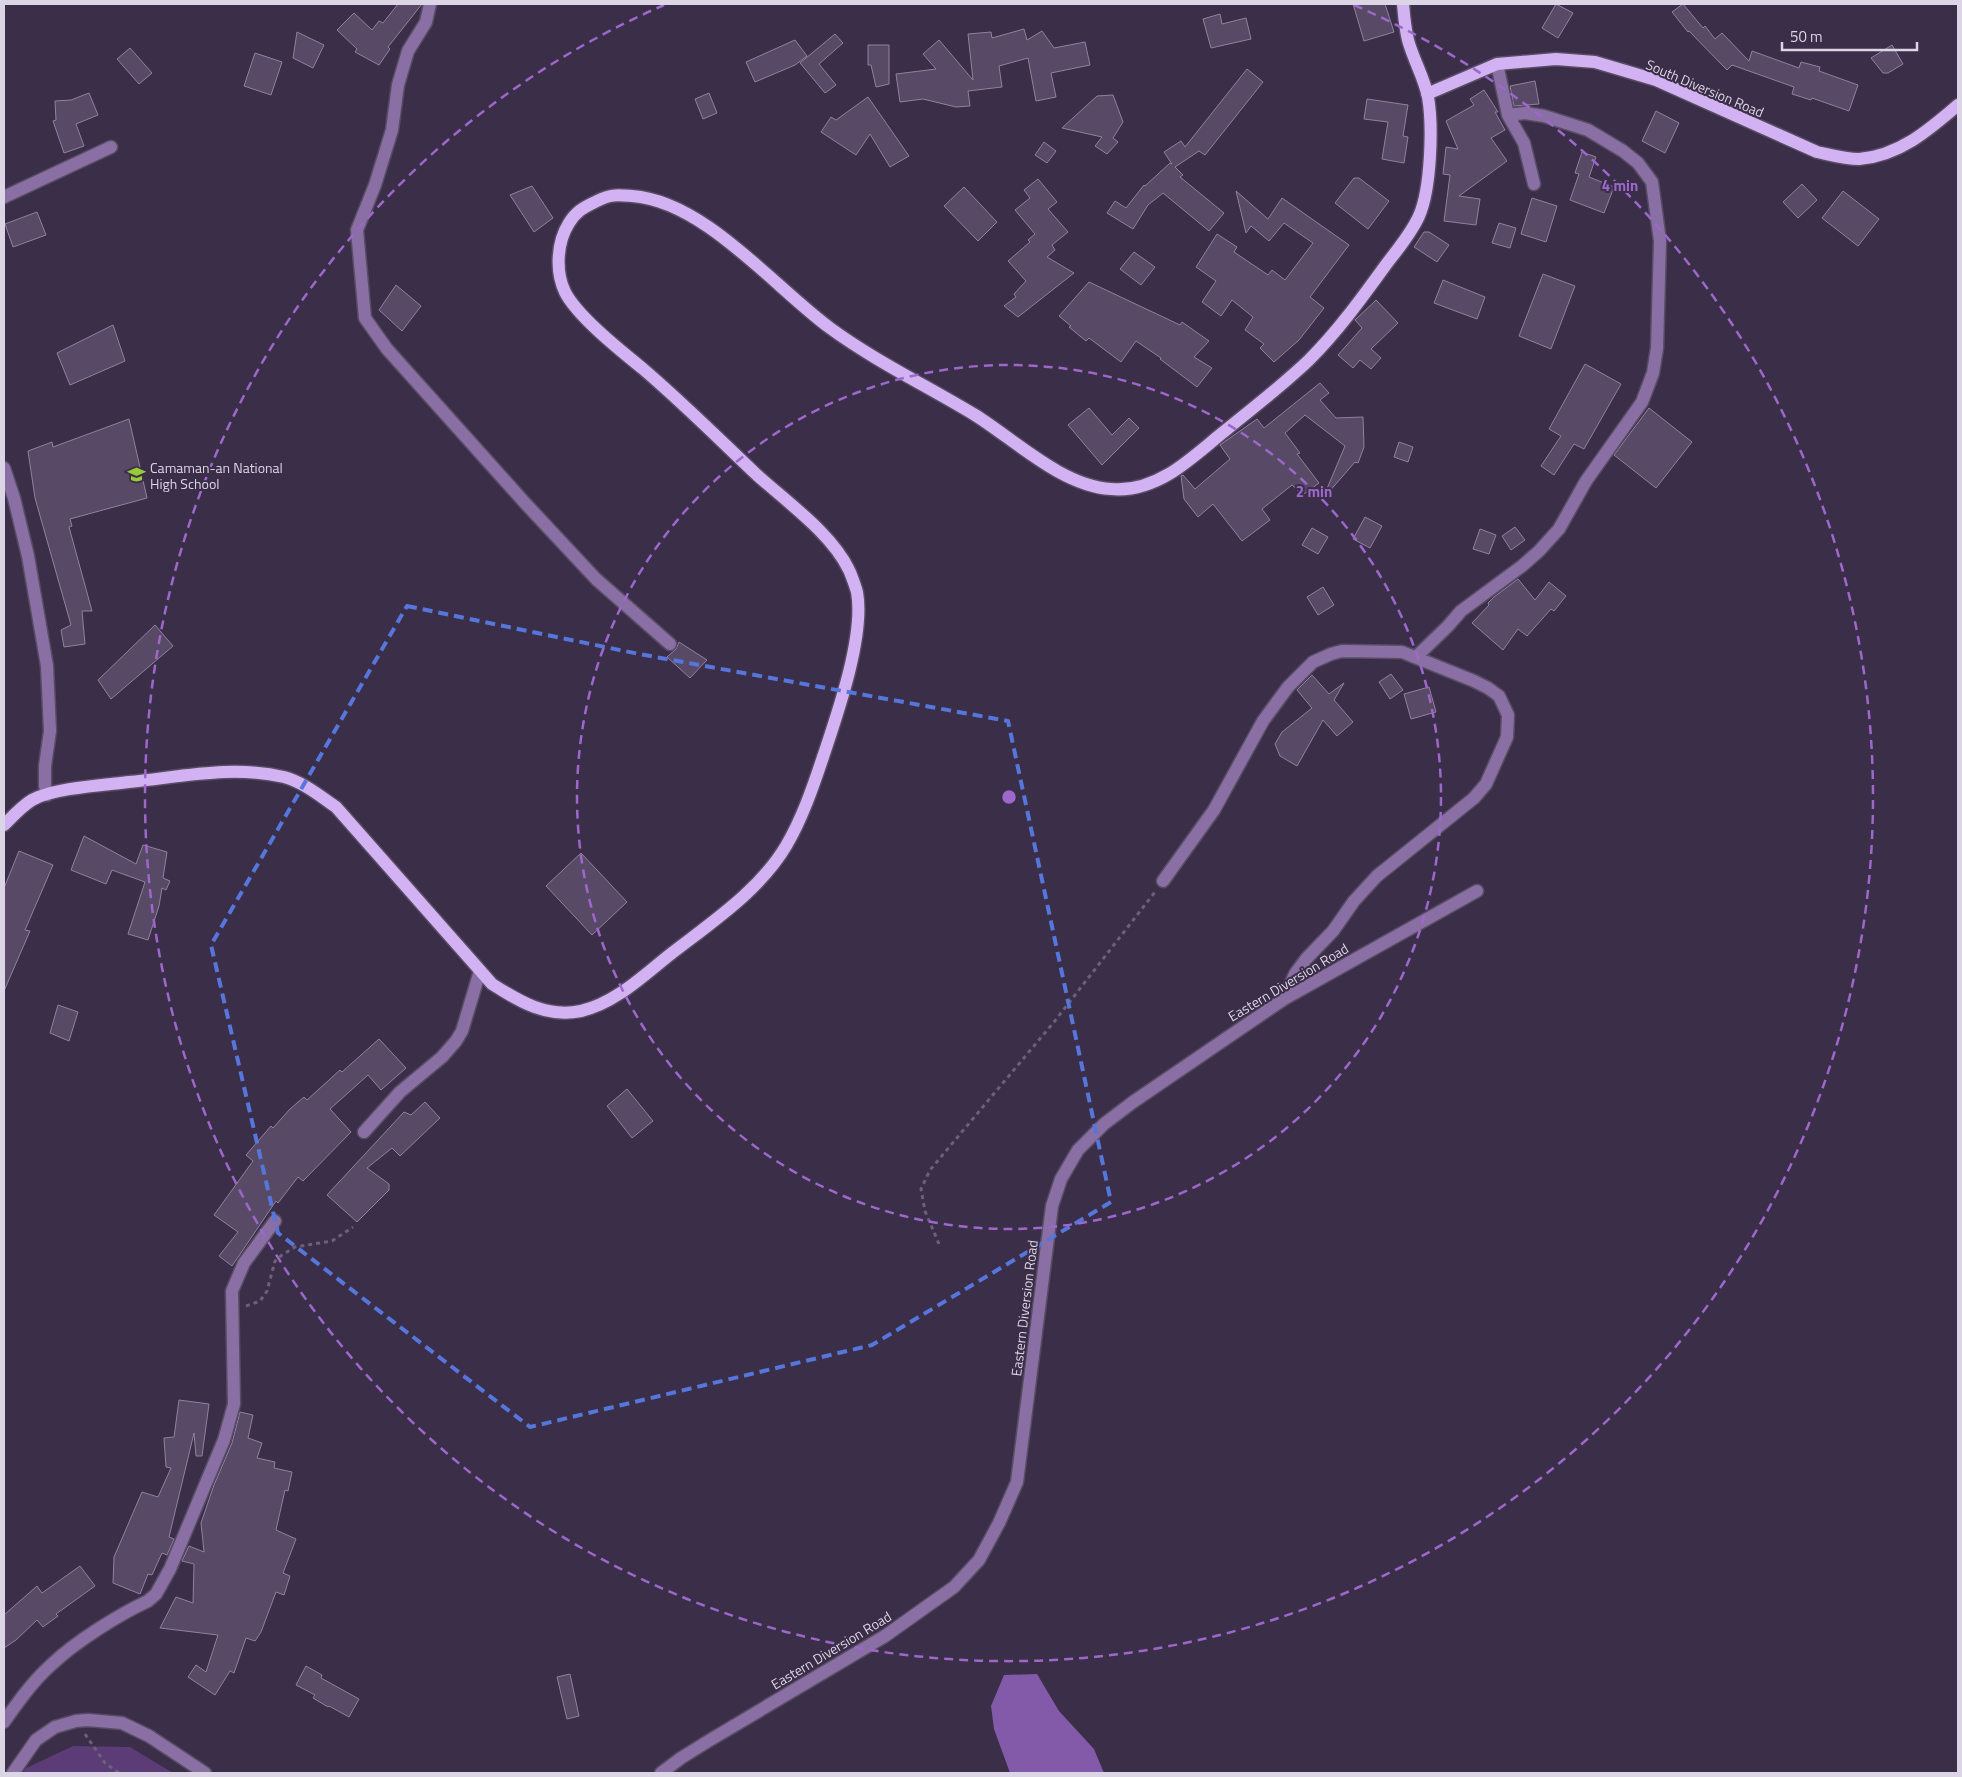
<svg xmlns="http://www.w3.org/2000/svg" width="1962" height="1777" font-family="'Titillium Web',sans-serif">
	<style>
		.green { fill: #5b3c77 }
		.forest { fill: #8359a9 }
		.building { fill: #584a66; stroke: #9082a0 }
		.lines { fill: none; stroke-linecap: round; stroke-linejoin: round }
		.minor-casing { stroke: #584c64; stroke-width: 15 }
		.major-casing { stroke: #584c64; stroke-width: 15 }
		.path { stroke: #6c6178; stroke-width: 3; stroke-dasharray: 4 4; stroke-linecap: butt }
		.minor { stroke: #896fa3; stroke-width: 12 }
		.major { stroke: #d3b2f3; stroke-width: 12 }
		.marked { fill: none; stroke: #5676dc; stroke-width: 4; stroke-dasharray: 10 6; stroke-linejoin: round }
		.ring { fill: none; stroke: #9d67cc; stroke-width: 2.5; stroke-dasharray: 9 6 }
		.labels { text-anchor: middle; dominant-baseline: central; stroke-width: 4; stroke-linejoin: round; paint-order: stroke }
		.street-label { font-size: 14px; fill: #dcd5e5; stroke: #3b2e48 }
		.poi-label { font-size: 14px; fill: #dcd5e5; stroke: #3b2e48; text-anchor: start }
		.centre { fill: #9d67cc; stroke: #3b2e48; stroke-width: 2.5 }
		.ring-label { font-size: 15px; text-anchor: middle; font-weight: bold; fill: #9d67cc; stroke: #3b2e48; stroke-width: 4; stroke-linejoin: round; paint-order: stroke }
	</style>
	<rect width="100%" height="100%" fill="#3b2e48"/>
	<path class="green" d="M73 1746 130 1747 173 1773H23L26 1768Z"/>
	<path class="forest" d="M1037 1674 1059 1711 1094 1749 1104 1773H1010L994 1729 991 1706 1004 1675Z"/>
	<path class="building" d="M398 4H422L388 47 390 49 379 65 355 52 357 49 337 30 354 13 372 30 379 21 383 23Z
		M1353 4H1385L1394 32 1364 41Z
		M1556 4 1573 13 1558 38 1542 28Z
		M1683 4 1703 28 1705 26 1715 39 1722 33 1749 61 1752 51 1799 68 1801 62 1820 67 1819 71 1858 85 1849 111 1812 98 1811 100 1792 94 1794 87 1732 65 1727 70 1689 31 1688 32 1672 12Z
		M1220 14 1222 24 1246 18 1251 39 1211 48 1203 19Z
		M1024 29 1027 40 1042 31 1054 48 1085 42 1090 65 1051 73 1056 97 1036 101 1028 58 999 66 1002 87 968 91 970 106 956 107 923 99 900 102 896 74 936 69 923 54 939 40 973 80 968 34 991 32 992 38Z
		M297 32 324 45 313 68 293 58Z
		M835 34 843 43 819 64 836 85 825 93 800 63Z
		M795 40 807 56 795 65 755 82 746 62Z
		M868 45H889V84L876 87 871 65H868Z
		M1892 45 1903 64 1888 73H1883L1871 58Z
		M130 48 152 73 139 84 117 59Z
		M255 53 282 62 271 95 244 86Z
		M1247 69 1263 82 1205 155 1199 151 1175 167 1183 175 1180 177 1224 213 1209 231 1163 193 1148 205 1133 229 1107 213 1115 201 1126 208 1144 185 1145 186 1170 163 1172 164 1164 152 1181 141 1185 147Z
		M1535 81 1539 104 1514 106 1510 86Z
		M1484 90 1498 112H1495L1505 130 1491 138 1507 161 1459 196 1480 199 1476 225 1444 221 1450 175 1443 174 1446 147 1458 149 1446 121 1474 105 1470 99Z
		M89 93 98 115 76 124 84 146 64 153 53 121 56 120 55 101 71 100Z
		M709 93 717 113 703 119 695 99Z
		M1113 95 1123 122 1113 138 1118 142 1107 154 1095 146 1102 137 1062 128 1097 96Z
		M868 97 909 156 890 167 870 134 856 155 821 132 831 117 836 120Z
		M1367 99 1408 105 1403 136 1408 137 1404 163 1382 159 1388 122 1364 119Z
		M1656 111 1679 123 1665 153 1642 141Z
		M1044 142 1056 151 1047 163 1035 155Z
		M1582 152 1596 157 1589 177 1614 187 1604 213 1570 200 1579 174 1575 173Z
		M1354 178H1359L1389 201 1368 229 1335 203Z
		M1038 179 1057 202 1048 209 1068 232 1052 245 1055 250 1047 257 1074 273 1018 317 1004 306 1016 297 1014 294 1026 281 1008 261 1030 242 1028 240 1035 234 1015 210 1030 198 1024 190Z
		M1802 184 1817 200 1798 218 1783 202Z
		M532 186 553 218 534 232 510 195Z
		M964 187 997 222 978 241 944 206Z
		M1236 191 1268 219 1282 198 1349 245 1310 297 1324 308 1299 340 1274 362 1260 348 1264 344 1245 330 1253 317 1232 300 1221 316 1202 302 1216 281 1196 267 1217 234 1237 247 1234 252 1268 275 1272 270 1285 280 1313 243 1284 223 1269 241 1251 226 1246 233Z
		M1843 191 1879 219 1858 246 1822 218Z
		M1532 198 1557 206 1546 242 1521 234Z
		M37 212 46 235 13 247 5 224Z
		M1499 223 1516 228 1510 248 1492 243Z
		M1424 232H1429L1449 245 1437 262 1414 247Z
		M1134 252 1155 267 1141 285 1120 269Z
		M1543 274 1575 286 1551 349 1519 336Z
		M1443 280 1485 297 1477 319 1434 303Z
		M1089 282 1180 325 1182 322 1209 341 1194 357 1212 368 1197 387 1160 359 1161 358 1136 341 1121 362 1089 338 1086 341 1069 327 1071 326 1059 316Z
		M396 285 421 306 402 331 379 310Z
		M1376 300 1398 323 1371 349 1381 358 1371 369 1360 360 1353 368 1338 355 1362 328 1355 320Z
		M113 325 125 361 70 385 57 353Z
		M1585 364 1621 384 1584 449 1574 444 1554 475 1541 466 1561 436 1549 429Z
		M1320 383 1329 393 1320 400 1336 418 1363 417 1364 447 1358 463 1355 462 1328 493 1326 491 1345 446 1305 415 1285 433 1300 453 1297 454 1319 483 1303 495 1292 485 1262 509 1270 520 1242 541 1213 504 1198 517 1184 499 1181 476 1183 475 1195 489 1230 459 1220 445 1257 419 1264 428Z
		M1089 408 1112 435 1129 418 1139 428 1102 465 1068 425Z
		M1649 408 1692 442 1656 488 1614 455Z
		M129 419 147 498 70 519 72 526 69 527 92 611H82L85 644 64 647 61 630 71 625 35 498 28 451 52 442 53 447Z
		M1399 442 1413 447 1408 462 1394 457Z
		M1365 517 1382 526 1370 548 1353 539Z
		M1515 527 1525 540 1511 550 1502 536Z
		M1312 528 1328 537 1318 554 1302 545Z
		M1480 529 1496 535 1489 554 1473 549Z
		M1518 579 1535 600 1549 582 1566 596 1554 611 1551 609 1527 636 1518 629 1503 650 1472 623 1489 605 1488 603 1494 597Z
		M1323 587 1334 605 1318 615 1307 597Z
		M155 625 173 646 111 699 98 680Z
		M679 642 707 660 690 678 667 657 676 649Z
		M1391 674 1403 690 1390 699 1379 682Z
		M1312 675 1329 694 1344 683 1334 700 1353 722 1337 736 1323 720 1297 766 1280 756 1275 744 1282 732 1312 708 1297 690Z
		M1429 687 1436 712 1411 719 1404 694Z
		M84 836 136 864 143 845 167 852 163 878 170 881 166 890 162 888 159 906 148 940 128 934 145 882 112 870 106 884 71 870Z
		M19 851 53 865 25 930 30 931 4 991V888Z
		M581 853 627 902 592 935 546 886Z
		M58 1005 78 1012 69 1041 50 1033Z
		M379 1039 406 1068 381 1090 368 1075 330 1109 351 1132 303 1181 298 1177 278 1203 276 1201 232 1266 219 1256 238 1232 214 1215 253 1161 246 1155 271 1126 273 1128 290 1109 304 1097 307 1100 340 1070 342 1072Z
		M627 1089 653 1121 632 1138 607 1106Z
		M425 1102 440 1118 400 1156 392 1148 367 1168 389 1184V1190L357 1222 327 1195 404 1112 411 1115Z
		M179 1400 209 1404 202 1456H196L194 1433 169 1537 174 1539 167 1555 162 1553 152 1575 148 1574 140 1594 113 1583 114 1557 142 1492 158 1497 171 1468 166 1467 164 1438 174 1437Z
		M240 1412 253 1415 248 1438 262 1443 257 1458 275 1462 274 1468 292 1472 288 1491 285 1490 276 1530 296 1539 283 1573 290 1576 284 1595 276 1592 261 1632 255 1641 246 1638 234 1673 230 1671 215 1695 188 1677 196 1665 206 1672 218 1635 160 1628 176 1597 193 1603 194 1564 182 1561 189 1546 204 1552 201 1523 214 1485 232 1443Z
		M80 1566 95 1586 56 1614 58 1616 43 1627 37 1620 16 1640 4 1648V1615L37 1586 42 1593Z
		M306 1666 322 1675 321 1678 359 1699 349 1717 329 1706 328 1707 313 1698 315 1695 296 1685Z
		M570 1674 579 1716 567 1719 557 1677Z"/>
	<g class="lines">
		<defs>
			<path id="minor" d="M430 4 426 22 408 51 398 85 392 130 375 185 357 230 365 318 387 349 525 503 596 579 670 644
				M1508 115 1524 143 1534 184
				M4 197 111 147
				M4 468 14 498 28 556 47 666 50 731 45 766V786L47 795
				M1416 657 1448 626 1461 611 1522 566 1539 551 1559 529 1586 481 1642 402 1653 373 1657 348 1660 241 1652 182 1638 163 1623 151 1588 130 1544 116 1525 113 1508 115 1497 64
				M1163 881 1214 810 1263 721 1288 687 1313 662 1331 654 1342 651 1402 652 1474 681 1488 688 1499 696 1508 715 1507 737 1486 784 1474 798 1377 876 1354 901 1333 931 1306 959 1295 974 1284 999
				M364 1132 400 1092 442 1057 456 1041 462 1031 480 971
				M4 1722C18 1702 33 1681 51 1665 75 1642 118 1615 148 1601L156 1594 170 1569 224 1440 234 1404 232 1291 244 1263 275 1221
				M13 1773 36 1740 55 1727 76 1721 88 1720 122 1723 149 1736 205 1773
				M661 1773 681 1758 710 1740 885 1636 954 1587 979 1560 999 1523 1017 1482 1052 1206 1061 1179 1078 1150 1104 1124 1133 1102 1284 999 1477 891"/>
			<path id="major" d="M1427 94 1497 64 1556 59 1595 62 1656 80 1817 152C1831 155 1845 159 1859 159 1899 156 1929 130 1958 105
				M4 825C12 817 22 806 32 800 53 788 104 785 129 782 181 777 232 765 284 777 303 782 320 796 336 807L492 984C520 1002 547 1018 581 1011 616 1003 645 974 672 953 712 922 760 890 786 846 802 819 813 787 823 757 837 715 865 636 857 592 857 591 850 571 849 570 832 534 787 502 757 475 719 439 682 402 642 368 621 351 577 316 565 292 555 271 557 242 569 223 577 210 585 207 597 201 611 194 617 195 632 196 704 201 773 286 830 328 875 361 927 386 975 415 1015 440 1062 486 1111 489 1131 491 1152 484 1169 474 1189 462 1207 445 1226 430 1254 407 1283 385 1309 360 1338 331 1361 299 1385 266 1397 250 1411 234 1419 216 1431 189 1433 126 1428 97 1424 77 1413 59 1408 40 1405 28 1404 15 1403 4"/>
		</defs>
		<use href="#minor" class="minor-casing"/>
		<use href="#major" class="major-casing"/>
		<path class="path" d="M939 1244 925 1211 921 1189 930 1170 1054 1022 1155 892
			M246 1306 260 1301 267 1291 275 1261 282 1255 295 1247 332 1241 353 1227
			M85 1734 105 1763 119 1773"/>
		<use href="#minor" class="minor"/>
		<use href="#major" class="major"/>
	</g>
	<path class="marked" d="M407 606 639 654 1008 721 1111 1202 872 1345 530 1427 278 1233 211 945Z"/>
	<g class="ring">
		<circle cx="1009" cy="797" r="432"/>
		<path d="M1354 5A864 864 0 1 1 664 5"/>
	</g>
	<defs>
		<symbol id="school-bare" viewBox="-9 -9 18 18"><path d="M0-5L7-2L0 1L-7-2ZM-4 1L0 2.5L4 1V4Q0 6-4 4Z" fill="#98cb37" stroke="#3b2e48" stroke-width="2.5" paint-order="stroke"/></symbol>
	</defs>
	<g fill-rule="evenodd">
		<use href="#school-bare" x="124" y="462" width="25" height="25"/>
	</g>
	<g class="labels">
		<g class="street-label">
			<text transform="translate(1705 88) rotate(23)">South Diversion Road</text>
			<text transform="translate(1288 982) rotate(-31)">Eastern Diversion Road</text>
			<text transform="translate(1024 1308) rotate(-83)">Eastern Diversion Road</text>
			<text transform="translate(831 1650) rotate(-31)">Eastern Diversion Road</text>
		</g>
		<g class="poi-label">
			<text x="150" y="467">Camaman-an National<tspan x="150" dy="16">High School</tspan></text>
		</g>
	</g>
	<circle cx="1009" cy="797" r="8" class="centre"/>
	<g class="ring-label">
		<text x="1620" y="191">4 min</text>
		<text x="1314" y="497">2 min</text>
	</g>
	<rect width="1962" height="1777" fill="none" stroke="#dcd5e5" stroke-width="10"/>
	<path d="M1782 42v8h135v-8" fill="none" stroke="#dcd5e5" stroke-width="2.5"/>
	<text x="1790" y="42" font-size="15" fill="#dcd5e5" stroke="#3b2e48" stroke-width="4" paint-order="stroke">50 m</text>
</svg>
